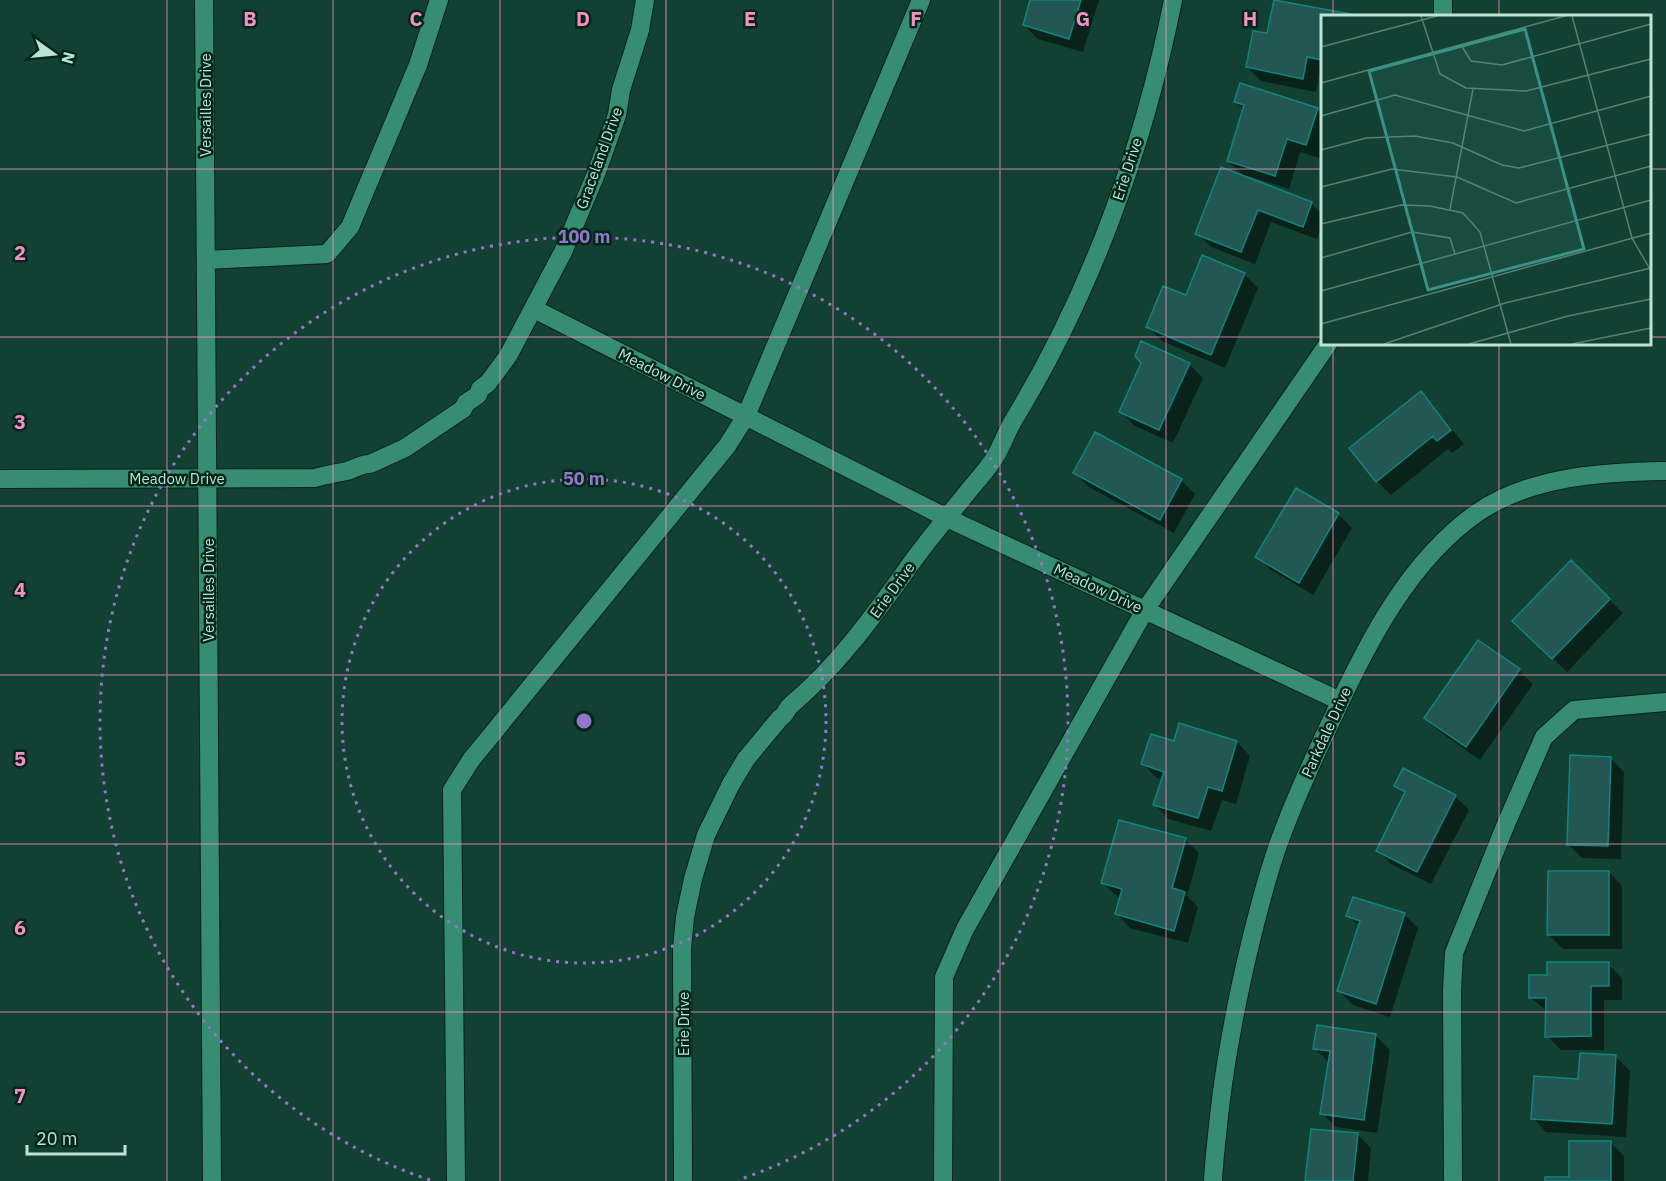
<svg xmlns="http://www.w3.org/2000/svg" width="1666" height="1181" font-family="'IBM Plex Sans',sans-serif">
	<style>
		.shadow { fill: #0007 }
		.building { fill: #225753; stroke: #11857f; stroke-width: 1.5 }
		.lines { fill: none; stroke-linecap: round; stroke-linejoin: round }
		.minor-casing { stroke: #08241b; stroke-width: 20 }
		.minor { stroke: #378d72; stroke-width: 18 }
		.grid { fill: none; stroke: #fa8fc6; stroke-width: 1.5; stroke-opacity: 0.55 }
		.ring { fill: none; stroke: #9575c7; stroke-width: 3; stroke-dasharray: 3 6 }
		.labels { text-anchor: middle; dominant-baseline: central; stroke-width: 5; stroke-linejoin: round; paint-order: stroke }
		.street-label { font-size: 15px; fill: #bce3d3; stroke: #00251a }
		.inset-road { fill: none; stroke: #568172; stroke-width: 1.5 }
		.view { fill: #3a9187; fill-opacity: 0.15; stroke: #3a9187; stroke-width: 3 }
		.inset-edge { fill: none; stroke: #bce3d3; stroke-width: 3 }
		.grid-label { font-size: 20px; text-anchor: middle; font-weight: bold; fill: #fa8fc6; stroke: #00251a; stroke-width: 5; stroke-linejoin: round; paint-order: stroke }
		.centre { fill: #9575c7; stroke: #00251a; stroke-width: 3 }
		.ring-label { font-size: 18px; text-anchor: middle; font-weight: bold; fill: #9575c7; stroke: #00251a; stroke-width: 5; stroke-linejoin: round; paint-order: stroke }
	</style>
	<rect width="100%" height="100%" fill="#124032"/>
	<path class="shadow" d="M1032 0H1099L1083 52 1038 39 1024 25Z
		M1275 0 1351 16H1322V70H1320L1316 92 1261 81 1247 67 1268 35Z
		M1235 102 1317 109 1322 114V151L1320 158 1300 152 1289 189 1248 176 1247 179 1311 203 1322 214V225L1317 239 1271 222 1255 264 1211 247 1197 233 1246 178 1228 161 1244 110Z
		M1244 274 1258 288 1225 368 1162 341 1148 327 1187 297Z
		M1143 363 1189 364 1203 378 1173 443 1135 426 1121 412Z
		M1420 393 1434 407 1464 444 1452 453 1448 449 1391 495 1377 481Z
		M1075 473 1181 480 1195 494 1174 533 1089 487Z
		M1338 514 1352 528 1313 595 1271 570 1257 557Z
		M1571 562 1623 613 1567 672 1514 621Z
		M1519 671 1533 684 1480 760 1440 732 1426 718Z
		M1175 742H1237L1250 756 1236 804 1222 800 1211 831 1169 819 1155 805 1163 780 1157 778 1143 764Z
		M1610 758 1624 772 1621 859 1582 858 1568 844Z
		M1396 786 1455 796 1469 810 1431 884 1391 864 1378 850 1405 795Z
		M1185 839 1199 853 1187 896 1198 907 1188 943 1130 928 1117 914 1121 898 1117 896 1103 883Z
		M1609 872 1622 886V949H1563L1549 935Z
		M1404 914 1418 928 1390 1017 1353 1005 1339 991 1360 927 1348 916Z
		M1608 964 1622 978V1000H1604V1050H1561L1547 1036V1011L1531 998 1549 976Z
		M1376 1036 1390 1050 1377 1133 1336 1127 1322 1113 1329 1063 1315 1048Z
		M1616 1057 1630 1071 1626 1137 1546 1132 1533 1118 1580 1080Z
		M1357 1134 1371 1148 1368 1181H1307Z
		M1610 1142 1624 1156V1181H1546L1571 1178Z"/>
	<path class="building" d="M1030 0H1081L1069 39 1023 25Z
		M1274 0 1351 14 1350 16H1322V60L1307 57 1303 79 1246 67 1253 31 1267 33Z
		M1240 83 1318 108 1306 145 1287 139 1275 176 1227 161 1244 105 1234 102Z
		M1221 167 1312 202 1303 227 1258 210 1241 252 1195 234Z
		M1202 255 1245 273 1211 355 1146 327 1163 286 1186 295Z
		M1141 341 1190 363 1159 430 1119 412 1141 363 1135 356Z
		M1421 391 1451 430 1437 441 1433 436 1376 482 1349 448Z
		M1095 432 1182 479 1160 520 1073 473Z
		M1296 488 1339 513 1299 583 1255 557Z
		M1571 560 1610 599 1552 659 1512 621Z
		M1478 640 1520 669 1466 747 1424 718Z
		M1179 723 1237 741 1222 791 1208 787 1198 818 1153 805 1164 772 1141 764 1151 734 1174 741Z
		M1570 755 1611 757 1608 846 1567 845Z
		M1403 768 1456 795 1417 872 1376 851 1405 792 1394 786Z
		M1119 820 1186 838 1172 888 1185 892 1174 931 1115 914 1122 889 1101 883Z
		M1548 871H1609V935H1547Z
		M1353 897 1405 913 1376 1004 1337 991 1360 921 1346 916Z
		M1547 962H1609V986H1591V1036L1545 1037 1546 998H1529V975H1547Z
		M1317 1025 1376 1034 1364 1120 1320 1114 1330 1051 1313 1049Z
		M1580 1053 1616 1055 1612 1124 1531 1119 1534 1076 1578 1079Z
		M1311 1129 1358 1133 1353 1181H1305Z
		M1569 1141H1611V1181H1545V1177H1569Z"/>
	<g class="lines">
		<defs>
			<path id="minor" d="M204 0 212 1181
				M1443 0V16
				M206 260 327 254 350 227 418 65 439 0
				M534 309 947 518 1340 701
				M0 479 315 478C326 475 336 473 347 471 355 469 362 463 370 464L405 448 463 409 466 403 478 395 480 389 488 383 508 356 563 252 596 174 617 115 621 90 640 30 645 0
				M456 1181 452 790 471 760 727 446 746 416 921 0
				M683 1181 682 948 685 917 693 879 706 835 731 784 746 759 780 718C786 715 786 709 791 705 836 667 869 622 903 575 923 545 947 518 970 489 978 479 988 469 995 457 1002 446 1006 433 1013 421 1091 293 1144 147 1173 0
				M943 1181 944 977 965 929 1145 610 1328 344
				M1213 1181C1214 1159 1217 1137 1219 1116 1226 1053 1238 993 1253 932 1262 897 1271 862 1284 829 1299 789 1317 751 1335 713 1368 641 1410 560 1477 513 1531 476 1603 472 1666 471
				M1453 1181 1452 991 1454 953 1506 824 1544 737 1574 710 1666 702"/>
		</defs>
		<use href="#minor" class="minor-casing"/>
		<use href="#minor" class="minor"/>
	</g>
	<path class="grid" d="M167 0V1181M333 0V1181M500 0V1181M666 0V1181M833 0V1181M1000 0V1181M1166 0V1181M1333 0V16M1499 0V16M0 169H1322M1650 169H1666M0 337H1322M1650 337H1666M1333 344V1181M1499 344V1181M0 506H1666M0 675H1666M0 844H1666M0 1012H1666"/>
	<g class="ring">
		<circle cx="584" cy="721" r="242"/>
		<path d="M430 1180A484 484 0 1 1 738 1180"/>
	</g>
	<g class="labels">
		<g class="street-label">
			<text transform="translate(205 105) rotate(-90)">Versailles Drive</text>
			<text transform="translate(599 158) rotate(-70)">Graceland Drive</text>
			<text transform="translate(1127 169) rotate(-72)">Erie Drive</text>
			<text transform="translate(662 374) rotate(27)">Meadow Drive</text>
			<text x="177" y="478">Meadow Drive</text>
			<text transform="translate(1098 588) rotate(25)">Meadow Drive</text>
			<text transform="translate(208 590) rotate(-90)">Versailles Drive</text>
			<text transform="translate(892 590) rotate(-54)">Erie Drive</text>
			<text transform="translate(1326 732) rotate(-65)">Parkdale Drive</text>
			<text transform="translate(683 1024) rotate(-90)">Erie Drive</text>
		</g>
	</g>
	<g transform="translate(1321 15)">
		<rect width="330" height="330" fill="#124032"/>
		<path class="inset-road" d="M100 1 119 59 145 73 205 76 330 44M251 1 311 223 330 256M140 30 150 46 181 50 330 9M0 32 116 1M0 68 244 1M0 101 74 80 203 116 330 81M0 135 45 123 94 121 132 128 181 150 198 153 330 119M0 172 71 154 136 162 195 188 330 151M129 194 152 74M0 209 80 190 109 191 142 198 159 217 190 329M0 243 91 217 129 223 134 239M0 276 330 185M0 309 330 218M63 329 184 288 330 253M148 329 247 301 330 284M251 329 330 313"/>
		<path class="view" d="M204 14 263 234 107 275 48 56Z"/>
		<rect width="330" height="330" class="inset-edge"/>
	</g>
	<g class="grid-label">
		<text x="250" y="26">B</text>
		<text x="416" y="26">C</text>
		<text x="583" y="26">D</text>
		<text x="750" y="26">E</text>
		<text x="916" y="26">F</text>
		<text x="1083" y="26">G</text>
		<text x="1250" y="26">H</text>
		<text x="20" y="260">2</text>
		<text x="20" y="429">3</text>
		<text x="20" y="597">4</text>
		<text x="20" y="766">5</text>
		<text x="20" y="935">6</text>
		<text x="20" y="1103">7</text>
	</g>
	<circle cx="584" cy="721" r="9" class="centre"/>
	<g class="ring-label">
		<text x="584" y="243">100 m</text>
		<text x="584" y="485">50 m</text>
	</g>
	<g transform="translate(54 54) rotate(105)" stroke="#00251a" stroke-width="4.5" paint-order="stroke">
	<path d="M0-4.5L10 22L0 15L-10 22Z" fill="#bce3d3"/>
	<text y="-9" font-size="16" font-weight="bold" text-anchor="middle" fill="#bce3d3">N</text>
	</g>
	<path d="M27 1145v9h98v-9" fill="none" stroke="#bce3d3" stroke-width="3"/>
	<text x="36" y="1145" font-size="18" fill="#bce3d3" stroke="#00251a" stroke-width="4.5" paint-order="stroke">20 m</text>
</svg>
